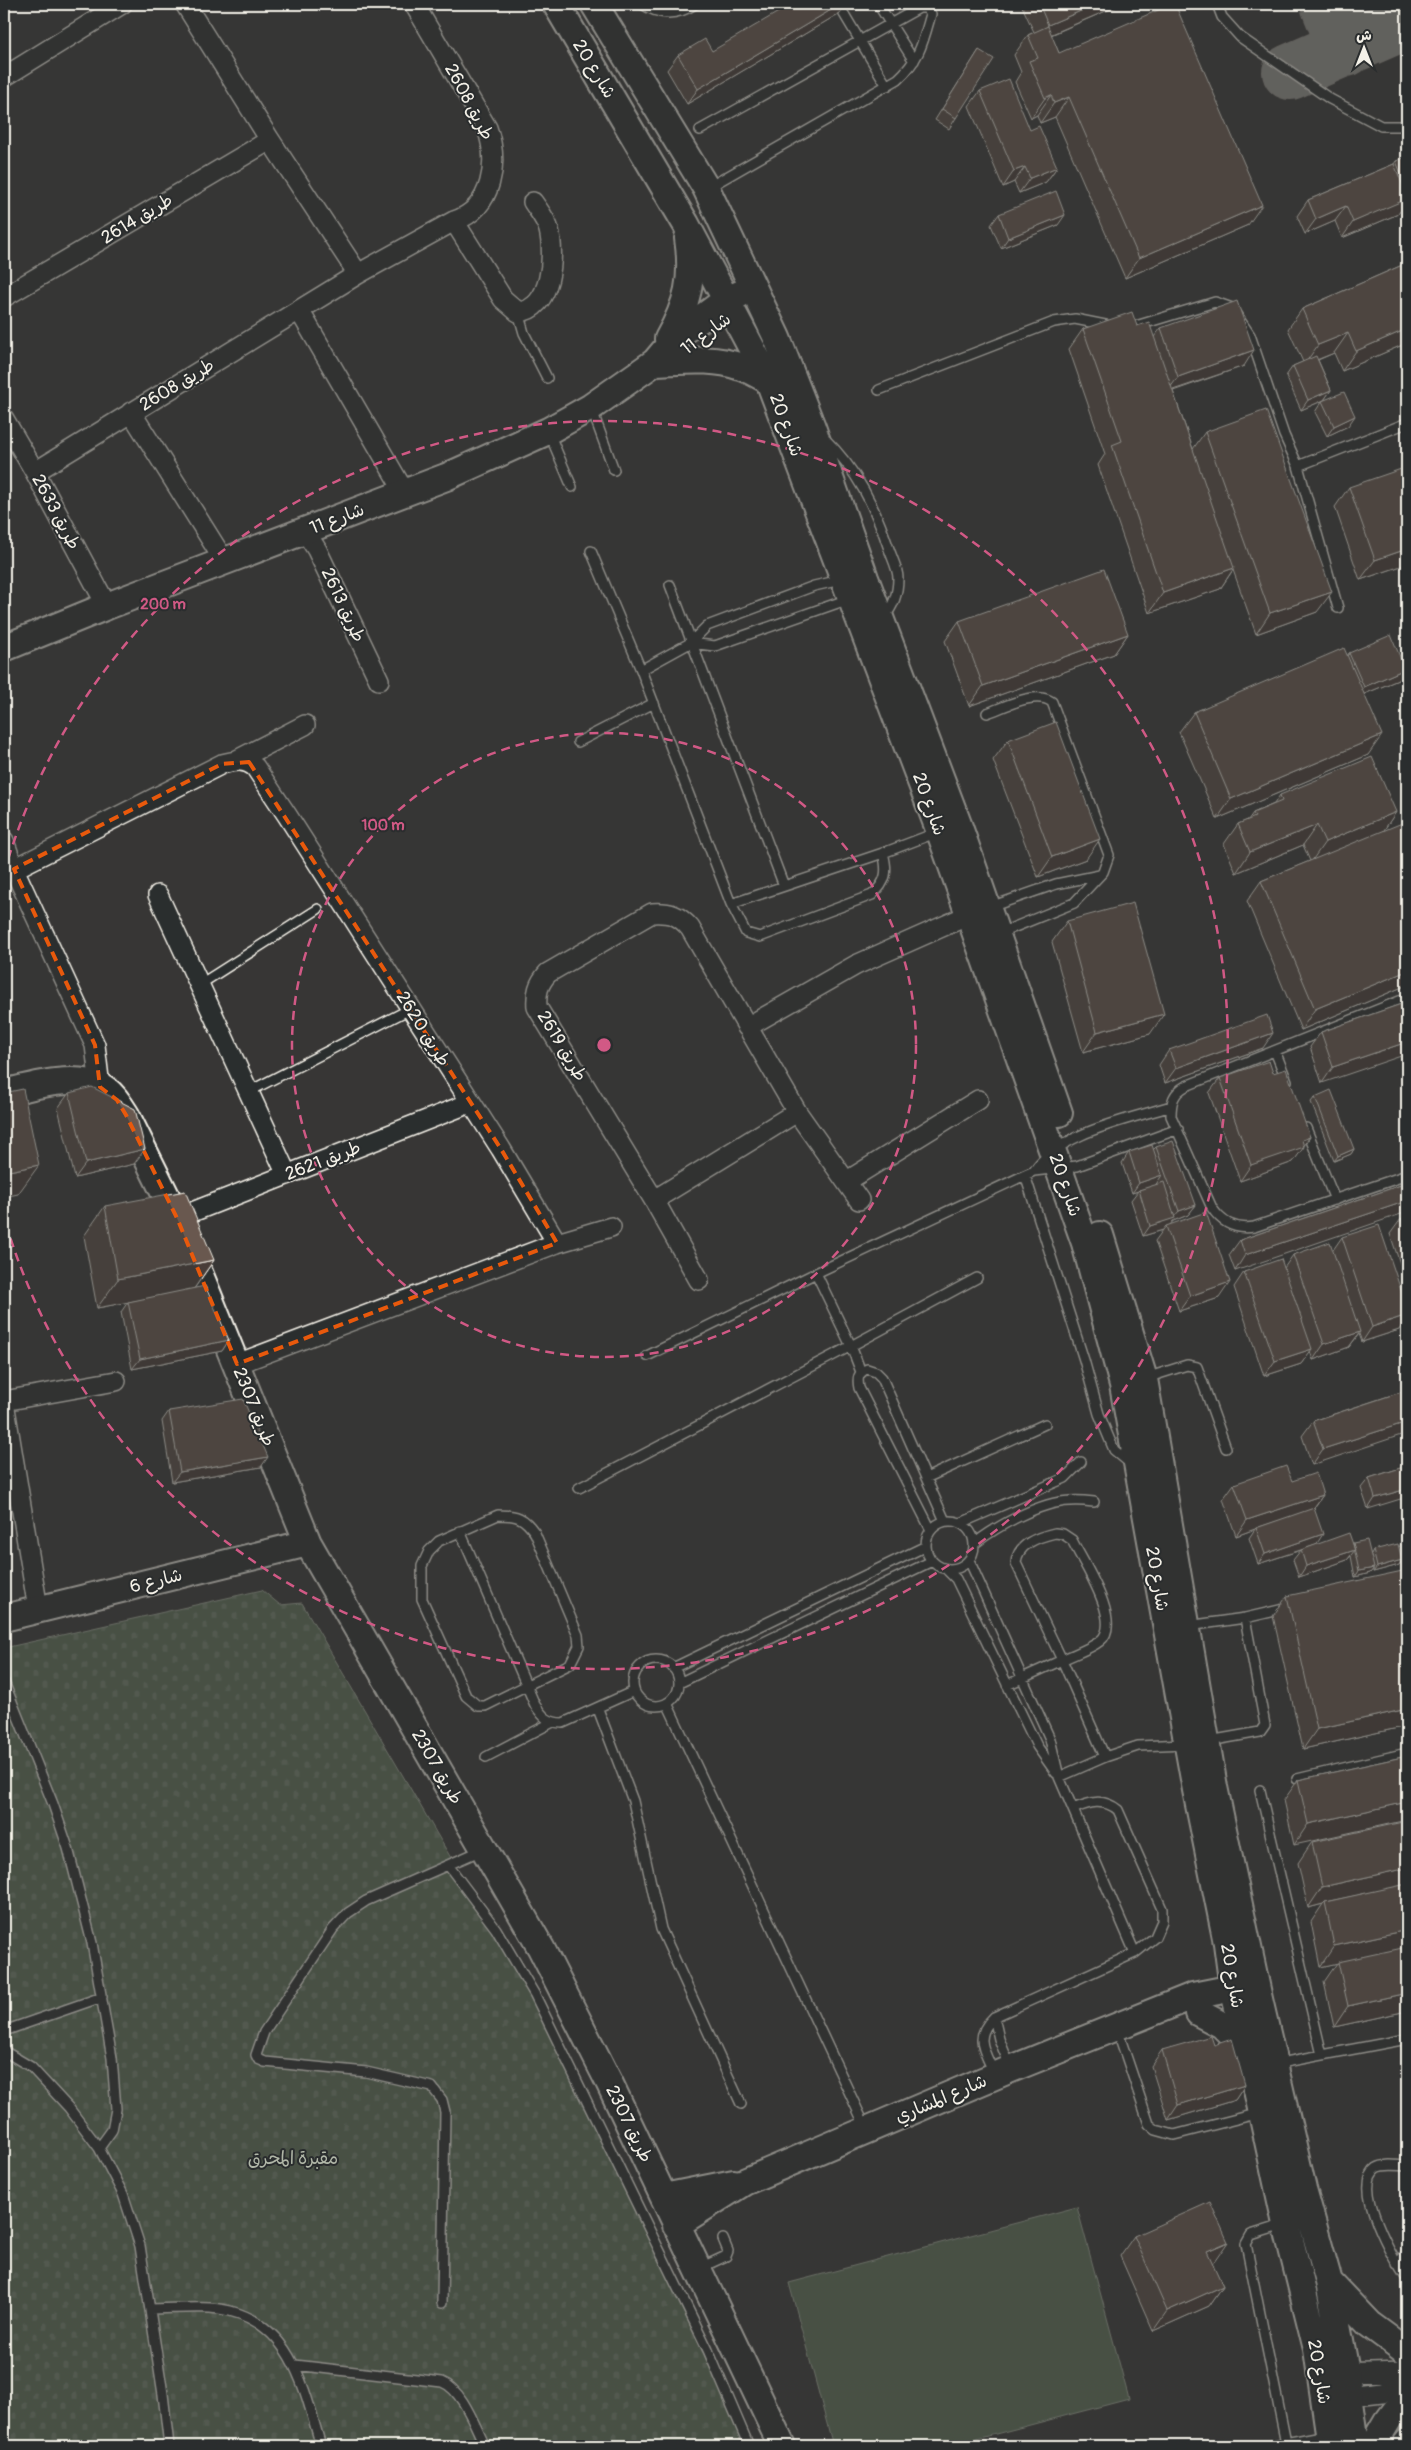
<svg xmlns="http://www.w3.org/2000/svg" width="1411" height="2450" font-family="Pangolin,'Playpen Sans Arabic',sans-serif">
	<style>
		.cemetery { fill: url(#cemetery-stones); stroke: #a8b0a0 }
		.garden { fill: #5d6f58; stroke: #a8b0a0 }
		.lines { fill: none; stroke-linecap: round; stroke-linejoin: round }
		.taxiway { stroke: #96948e; stroke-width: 56 }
		.lane-casing { stroke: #f4f1e8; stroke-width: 12 }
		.street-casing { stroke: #f4f1e8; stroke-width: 22 }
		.secondary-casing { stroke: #f4f1e8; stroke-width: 30 }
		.lane { stroke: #2a2d2e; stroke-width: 9 }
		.street { stroke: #2a2d2e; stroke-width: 19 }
		.secondary { stroke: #2a2d2e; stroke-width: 26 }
		.wall { fill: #5a4d45; stroke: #f4f1e8 }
		.shaded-wall { fill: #4a3e38; stroke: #f4f1e8 }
		.building { fill: #695950; stroke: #f4f1e8 }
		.marked { fill: none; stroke: #e8590c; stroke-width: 4; stroke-dasharray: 10 6; stroke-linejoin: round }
		.ring { fill: none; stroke: #d15985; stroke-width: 2.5; stroke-dasharray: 9 6 }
		.labels { text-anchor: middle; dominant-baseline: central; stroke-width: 4; stroke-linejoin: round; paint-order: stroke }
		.street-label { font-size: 18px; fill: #f4f1e8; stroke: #2a2d2e }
		.park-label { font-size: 18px; fill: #b0b6a7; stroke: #2a2d2e }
		.centre { fill: #d15985; stroke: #2a2d2e; stroke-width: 2.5 }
		.ring-label { font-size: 15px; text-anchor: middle; font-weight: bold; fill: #d15985; stroke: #2a2d2e; stroke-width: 4; stroke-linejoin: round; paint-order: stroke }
	</style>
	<defs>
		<pattern id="cemetery-stones" width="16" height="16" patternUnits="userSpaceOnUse" patternTransform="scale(1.25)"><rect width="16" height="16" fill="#5d6f58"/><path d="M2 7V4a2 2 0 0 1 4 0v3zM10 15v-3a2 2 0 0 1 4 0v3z" fill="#758470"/></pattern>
	</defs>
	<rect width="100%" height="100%" fill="#373635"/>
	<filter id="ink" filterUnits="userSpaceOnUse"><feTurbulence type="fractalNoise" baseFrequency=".02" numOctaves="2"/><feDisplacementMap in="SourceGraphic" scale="10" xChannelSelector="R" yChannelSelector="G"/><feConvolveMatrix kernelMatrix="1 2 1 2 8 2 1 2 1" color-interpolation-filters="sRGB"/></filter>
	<g filter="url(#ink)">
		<path class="cemetery" d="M262 1590 280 1605 302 1603 545 2019 747 2446H4V1648Z"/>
		<path class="garden" d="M1077 2207 1129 2399 950 2446H833L789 2283Z"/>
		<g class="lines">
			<path class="taxiway" d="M1328 4 1346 49
				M1290 72 1407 21"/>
			<defs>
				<path id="lane" d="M642 4C660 16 677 16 695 4
					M838 4 887 86
					M878 4 914 61
					M1217 4 1222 17 1240 37 1330 99 1381 126H1407
					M700 130 919 8H926L931 14C923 42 920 59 898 79L709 187
					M518 312 524 333 547 378
					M1125 327 1139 325 1215 302 1232 308 1250 335 1284 435 1298 466 1338 608
					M879 390 1054 322 1075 319 1110 326
					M592 410 614 470
					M549 433 572 487
					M825 439C857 470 875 507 889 549 892 558 898 569 898 578 898 594 894 606 884 617
					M1298 466 1407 423
					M591 551 641 670 731 904 746 933 760 937 872 895C887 882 888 871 883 853
					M670 585 784 886
					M690 643 715 646 849 599
					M641 670 690 643 707 626 814 586 841 580
					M987 713C1005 707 1035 690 1052 702L1109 855 1103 872 1074 903 1000 933
					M578 742 654 703
					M731 904 883 853 938 832
					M990 907 1056 884 1100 875
					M199 985 318 909
					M1407 998 1186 1086C1173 1093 1171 1102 1171 1116L1212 1208C1222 1223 1235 1230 1254 1227L1407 1175
					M1275 1051 1287 1081
					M248 1092 410 1009
					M1306 1128 1335 1200
					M1034 1171C1059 1132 1128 1120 1171 1106
					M1025 1175 1084 1360 1099 1414 1114 1450 1132 1465
					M816 1273 851 1346 977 1278
					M647 1356 816 1273 1025 1175 1034 1171 1077 1166 1178 1129
					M1146 1378 1187 1365 1197 1367 1226 1448
					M926 1478 1045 1424
					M579 1488 851 1346 861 1372
					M498 1515C517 1515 524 1517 535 1533L578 1635 579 1646 570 1664 485 1706H478L466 1696 422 1599V1566L429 1551 439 1541Z
					M926 1545a24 24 0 1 1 48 0a24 24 0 1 1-48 0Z
					M961 1523 1065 1478 1081 1462
					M931 1530 859 1388C857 1378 858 1373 867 1369L876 1372 882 1378 945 1521
					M460 1531 535 1705C543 1717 548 1723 563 1723L634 1691
					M1055 1533 1063 1534 1072 1540C1082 1561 1124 1623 1100 1641 1090 1649 1074 1654 1062 1660L1016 1563C1017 1544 1038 1537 1055 1533Z
					M974 1544C997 1526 1040 1502 1070 1501 1078 1500 1086 1501 1094 1502
					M969 1560 1050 1739 1059 1777 1135 1953
					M946 1569 956 1579 1037 1746 1056 1773
					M1188 1626 1245 1618 1288 1608
					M633 1683a23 23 0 1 1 46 0a23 23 0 1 1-46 0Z
					M673 1668 926 1546
					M4 1682 53 1804 68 1848 92 1943 112 2058 116 2109 112 2130 99 2148
					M679 1683 932 1561
					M1007 1685 1062 1660 1105 1757
					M667 1703 866 2128
					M598 1709 633 1801 661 1929 741 2104
					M1209 1741 1260 1732 1265 1725 1245 1618
					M486 1757 551 1723
					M1059 1777 1105 1757 1138 1746 1185 1744
					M1297 1779 1407 1753
					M1260 1790 1322 2055
					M448 1865 496 1929 535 1995 708 2350 749 2446
					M994 2017 999 2039 1010 2066
					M1117 2029 1149 2124 1156 2130 1174 2135 1260 2113
					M4 2031 102 1997
					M4 2051 31 2067 69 2108 99 2148 123 2194 140 2246 163 2394 169 2446
					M1275 2064 1407 2039
					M994 2073C984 2050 973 2037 994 2017L1135 1953 1155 1937 1162 1921V1909L1118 1810C1103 1798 1090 1802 1073 1809
					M1407 2166C1398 2166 1385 2163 1377 2168 1351 2186 1394 2260 1407 2279
					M1283 2225 1251 2235 1246 2244 1286 2443
					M1397 2264 1407 2253
					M700 2268 726 2256 728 2251 723 2239
					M442 2303 445 2112 442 2100 432 2087 366 2072 265 2062 258 2059 256 2055 264 2032 333 1929 348 1913 366 1901 482 1850
					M150 2309C176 2309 205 2305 230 2311 294 2327 305 2393 321 2446
					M295 2365 442 2382C463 2390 475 2427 485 2446
					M1269 2446 1327 2435"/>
				<path id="street" d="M185 4 270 140 358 274
					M4 77 122 4
					M454 221 503 299 518 312C552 310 555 255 549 230 546 219 539 211 533 202
					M4 297 270 140
					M299 310 405 493
					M131 412 225 562
					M4 419 35 472 107 606
					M35 472 358 274 454 221C493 209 499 162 487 128L414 4
					M305 531 317 550 379 680
					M237 760 305 725
					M4 841 14 869 95 1045 100 1087
					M14 869 222 764C234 761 244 758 255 767L287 815 501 1149 557 1243
					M158 895 287 1175
					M747 1027 856 965 980 910
					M847 1181 978 1100
					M654 1200 797 1112
					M177 1218 470 1103
					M699 1280 654 1200 537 1007C536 993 538 984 548 973L652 913C670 912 679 915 690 928L797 1112 859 1200
					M237 1364 557 1243 611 1227
					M4 1401 116 1381
					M4 1402 38 1609
					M1334 2373 1407 2371
					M1338 2397 1382 2392 1407 2385
					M1401 2446 1407 2439"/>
				<path id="secondary" d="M556 4 686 224 769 381 940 832 1085 1243 1123 1385 1196 1790 1227 1943 1233 1988 1249 2053 1286 2224 1317 2349 1331 2446
					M594 4 706 188 777 338 812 427 865 578 958 824 1059 1113
					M668 339C688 304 694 278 688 238
					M655 362C684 361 713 357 741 367 751 370 760 376 769 381
					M4 648 107 606 446 477 548 431 591 407 655 362 676 337 726 300 740 294
					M4 1093C32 1086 72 1074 100 1086 112 1092 119 1104 126 1115L177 1218 308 1543 541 1948 609 2082 782 2446
					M1100 1235 1144 1379 1214 1787 1259 1999 1303 2189 1329 2282 1346 2372 1356 2446
					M4 1618 308 1543
					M1199 2013 1222 2025 1247 2050
					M664 2197 734 2183
					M676 2225 744 2182 1011 2069 1193 1996 1233 1988 1249 1992
					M1329 2282 1369 2324 1407 2352
					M1375 2446C1382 2428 1393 2412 1407 2398"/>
			</defs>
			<use href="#lane" class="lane-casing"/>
			<use href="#street" class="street-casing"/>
			<use href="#secondary" class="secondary-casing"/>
			<use href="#lane" class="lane"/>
			<use href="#street" class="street"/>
			<use href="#secondary" class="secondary"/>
		</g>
		<path class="wall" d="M1021 4H1122L1051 35 1059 53 1248 225 1125 278 1055 117 1040 123 1037 115 1031 118 1015 82 1021 72 1014 55 1028 35 1034 32Z
			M840 13 687 104 667 70 678 55 712 51Z
			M979 50 956 118 949 129 935 120Z
			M980 91 1030 130 1057 167 1046 182 1019 193 1014 182 1003 187 969 106Z
			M1407 159V203H1406L1398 214 1342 238 1335 221 1305 234 1297 216 1308 200 1394 164 1396 161Z
			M999 214 1058 225 1001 248 991 225Z
			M1407 263V343L1342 371 1334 353 1318 360 1331 390 1324 400 1301 410 1286 376 1293 366 1303 362 1288 329 1302 309Z
			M1137 326 1154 337 1161 328 1244 366 1173 391 1193 449 1205 432 1317 612 1256 634 1233 570 1220 589 1149 613 1098 465 1105 454 1069 349 1083 329Z
			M1322 401 1348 426 1327 436 1315 412Z
			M1349 487 1407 564 1360 580 1335 507Z
			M959 621 1128 634 1114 654 969 706 945 641Z
			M1349 653 1405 669 1398 680 1364 694 1368 755 1217 819 1179 732 1194 712 1348 655Z
			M1008 740 1086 859 1038 877 993 760Z
			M1280 795 1396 812 1383 831 1407 985 1301 1030 1247 901 1261 881 1310 861 1303 845 1236 873 1224 844 1238 824 1248 820 1253 813 1274 804Z
			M1067 921 1150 1034 1083 1052 1052 942Z
			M1407 1002 1322 1083 1310 1047 1321 1032Z
			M1263 1048 1165 1083 1159 1065 1169 1050Z
			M1273 1073 1310 1137 1293 1162 1240 1181 1209 1093 1220 1078Z
			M69 1093 134 1164 75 1178 58 1108Z
			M1315 1097 1354 1149 1351 1154 1334 1161 1311 1102Z
			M1156 1147 1196 1205 1188 1215 1173 1221 1170 1224 1219 1298 1179 1311 1155 1241 1163 1230 1143 1236 1131 1200 1138 1191 1132 1193 1122 1163 1129 1152 1154 1149Z
			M1407 1183 1235 1271 1229 1255 1240 1240Z
			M105 1206 214 1260 194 1289 229 1340 222 1351 132 1369 121 1312 128 1302 97 1308 84 1236Z
			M1407 1217V1284L1390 1234 1401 1219Z
			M1342 1237 1399 1330 1362 1342 1359 1334 1349 1347 1313 1360 1310 1351 1301 1364 1264 1376 1234 1287 1244 1272 1284 1268 1293 1255 1333 1250Z
			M1407 1390 1312 1465 1302 1436 1313 1421Z
			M169 1411 261 1467 172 1482 162 1421Z
			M1407 1466 1368 1509 1361 1488 1369 1478Z
			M1292 1481 1323 1495 1314 1508 1316 1545 1352 1543 1371 1554 1373 1550 1399 1547 1402 1543 1407 1542V1564L1402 1565 1401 1562 1399 1565 1373 1572V1569L1370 1573 1355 1577 1351 1556 1347 1560 1299 1577 1293 1560 1301 1550 1258 1564 1249 1538 1255 1529 1236 1536 1223 1499 1234 1484Z
			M1287 1596 1407 1726 1303 1749 1273 1616Z
			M1407 1756 1294 1845 1284 1800 1298 1780Z
			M1312 1842 1407 2011 1334 2027 1324 1982 1337 1963 1320 1967 1311 1922 1323 1904 1308 1908 1298 1863Z
			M1214 2045 1245 2085 1235 2100 1168 2120 1151 2066 1162 2050Z
			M1134 2236 1214 2262 1212 2263 1223 2286 1209 2306 1153 2331 1120 2256Z"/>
		<path class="shaded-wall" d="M841 4H846L840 13 687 104 698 89Z
			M1097 4H1122L1038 40 1048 25Z
			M1051 95 1037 115 1031 118 1045 98Z
			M1069 97 1055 117 1040 123 1054 103Z
			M1025 167 1014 182 1003 187 1014 171Z
			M1057 167 1046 182 1019 193 1030 178Z
			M1407 198V202L1406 203 1398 214 1342 238 1353 222Z
			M1262 205 1248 225 1125 278 1139 258Z
			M1346 206 1335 221 1305 234 1316 219Z
			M1065 215 1058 225 1001 248 1008 238Z
			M1407 329V343L1342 371 1356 351Z
			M1348 333 1334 353 1304 365 1318 345Z
			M1254 350 1244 366 1167 392 1178 377Z
			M1331 390 1324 400 1301 410 1308 400Z
			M1355 416 1348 426 1327 436 1334 426Z
			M1407 549V564L1360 580 1375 560Z
			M1234 568 1220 589 1149 613 1163 593Z
			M1332 592 1317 612 1256 634 1270 613Z
			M1128 634 1114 654 969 706 983 686Z
			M1405 669 1398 680 1357 697 1364 687Z
			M1382 735 1368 755 1217 819 1231 799Z
			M1396 812 1382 833 1311 862 1325 842Z
			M1317 825 1303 845 1236 873 1250 852Z
			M1100 839 1086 859 1038 877 1052 857Z
			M1407 971V985L1301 1030 1315 1009Z
			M1164 1014 1150 1034 1083 1052 1097 1032Z
			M1273 1033 1263 1048 1165 1083 1176 1068Z
			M1407 1042V1054L1322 1083 1333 1067Z
			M1310 1137 1302 1147H1304L1293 1162 1240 1181 1251 1165 1302 1140Z
			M145 1149 134 1164 75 1178 86 1163Z
			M1354 1149 1351 1154 1334 1161 1338 1156Z
			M39 1165 18 1194 4 1197V1172Z
			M1162 1175 1155 1186 1139 1190 1138 1191 1132 1193 1139 1183Z
			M1407 1201V1212L1235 1271 1245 1255Z
			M1196 1205 1188 1215 1173 1221 1168 1228 1166 1226 1163 1230 1143 1236 1150 1226 1173 1218 1179 1211Z
			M214 1260 193 1290 97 1308 118 1279Z
			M1230 1282 1219 1298 1179 1311 1190 1296Z
			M1407 1315V1317L1399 1330 1362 1342 1372 1327Z
			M1360 1332 1349 1347 1313 1360 1324 1344Z
			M229 1340 222 1351 132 1369 140 1359Z
			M1312 1349 1301 1364 1264 1376 1275 1361Z
			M1407 1422V1433L1312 1465 1323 1449Z
			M268 1457 261 1467 172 1482 180 1472Z
			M1407 1489V1497L1368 1509 1375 1498Z
			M1323 1495 1312 1510 1256 1528 1255 1529 1236 1536 1247 1520Z
			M1323 1534 1316 1545 1258 1564 1265 1554Z
			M1355 1550 1347 1560 1299 1577 1306 1566Z
			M1407 1559V1564L1402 1565 1406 1560Z
			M1402 1560 1399 1565 1373 1572 1377 1567Z
			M1374 1568 1370 1573 1355 1577 1359 1571Z
			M1407 1709V1726L1303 1749 1317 1729Z
			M1407 1802V1820L1294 1845 1308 1824Z
			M1407 1868V1885L1325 1902 1323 1904 1308 1908 1322 1887Z
			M1407 1930V1948L1320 1967 1334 1946Z
			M1407 1993V2011L1334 2027 1348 2006Z
			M1245 2085 1235 2100 1168 2120 1178 2105Z
			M1228 2242 1214 2262 1193 2272 1207 2251Z
			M1223 2286 1209 2306 1153 2331 1167 2311Z"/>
		<path class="building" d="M792 4H841L698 89 678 55 705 39 712 51Z
			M1039 4H1097L1048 25Z
			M1172 4H1175L1262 205 1139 258 1069 97 1054 103 1051 95 1045 98 1029 61 1038 58 1028 35 1048 26 1059 53Z
			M979 50 994 59 956 118 942 109Z
			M1009 79 1030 130 1039 126 1057 167 1030 178 1025 167 1014 171 980 91Z
			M1406 157 1407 159V189L1396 161Z
			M1394 164 1407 195V199L1353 222 1346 206 1316 219 1308 200Z
			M1056 191 1065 215 1008 238 999 214Z
			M1407 263V329L1356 351 1348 333 1318 345 1302 309Z
			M1237 301 1254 350 1178 377 1161 328Z
			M1132 312 1137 326 1149 322 1234 568 1163 593 1112 445 1122 441 1083 329Z
			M1316 356 1331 390 1308 400 1293 366Z
			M1344 392 1355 416 1334 426 1322 401Z
			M1266 410 1332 592 1270 613 1205 432Z
			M1407 467V549L1375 560 1349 487Z
			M1104 569 1128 634 983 686 959 621Z
			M1391 635 1405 669 1364 687 1349 653Z
			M1344 648 1382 735 1231 799 1194 712Z
			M1056 722 1100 839 1052 857 1008 740Z
			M1372 757 1396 812 1325 842 1317 825 1250 852 1238 824 1255 817 1253 813 1282 801 1280 795Z
			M1407 821V971L1315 1009 1261 881Z
			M1133 903 1164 1014 1097 1032 1067 921Z
			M1407 1002V1042L1333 1067 1321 1032Z
			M1267 1015 1273 1033 1176 1068 1169 1050Z
			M1269 1061 1273 1073 1286 1069 1310 1137 1302 1140 1304 1147 1251 1165 1220 1078Z
			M92 1087 135 1109 145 1149 86 1163 69 1093Z
			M23 1089 39 1165 4 1172V1093Z
			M1331 1090 1354 1149 1338 1156 1315 1097Z
			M1173 1141 1196 1205 1179 1211 1156 1147Z
			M1152 1145 1162 1175 1139 1183 1129 1152Z
			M1164 1182 1175 1218 1150 1226 1139 1190Z
			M1407 1183V1201L1245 1255 1240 1240Z
			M185 1191 214 1260 118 1279 105 1206Z
			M1206 1212 1230 1282 1190 1296 1166 1226Z
			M1407 1217V1237L1401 1219Z
			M1379 1225 1407 1308V1315L1372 1327 1342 1237Z
			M1330 1242 1360 1332 1324 1344 1293 1255Z
			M1281 1259 1312 1349 1275 1361 1244 1272Z
			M205 1286 229 1340 140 1359 128 1302Z
			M1407 1390V1422L1323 1449 1313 1421Z
			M243 1399 268 1457 180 1472 169 1411Z
			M1286 1466 1292 1481 1316 1473 1323 1495 1247 1520 1234 1484Z
			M1407 1466V1489L1375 1498 1369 1478Z
			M1314 1508 1323 1534 1265 1554 1256 1528Z
			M1349 1533 1355 1550 1306 1566 1301 1550Z
			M1367 1540 1374 1568 1359 1571 1353 1543Z
			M1407 1542V1559L1406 1560 1402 1543Z
			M1398 1544 1402 1560 1377 1567 1373 1550Z
			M1407 1570V1709L1317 1729 1287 1596Z
			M1407 1756V1802L1308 1824 1298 1780Z
			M1407 1821V1868L1322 1887 1312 1842Z
			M1407 1884V1930L1334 1946 1325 1902Z
			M1407 1947V1993L1348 2006 1338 1962Z
			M1211 2036 1214 2045 1232 2039 1245 2085 1178 2105 1162 2050Z
			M1210 2202 1228 2242 1207 2251 1223 2286 1167 2311 1134 2236Z
			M1281 2444V2446H1260Z"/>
	</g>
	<path d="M0 0H1411V2450H0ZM249 762 501 1149 557 1243 237 1364 177 1218 126 1115 117 1100 100 1087 95 1045 14 869 222 764Z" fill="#373635" fill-opacity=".55" fill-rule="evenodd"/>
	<path class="marked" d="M249 762 501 1149 557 1243 237 1364 177 1218 126 1115 117 1100 100 1087 95 1045 14 869 222 764Z"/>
	<g class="ring">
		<circle cx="604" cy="1045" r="312"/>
		<path d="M4 873A624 624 0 1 1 4 1217"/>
	</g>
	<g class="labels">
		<g class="street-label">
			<text transform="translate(594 69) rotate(59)">شارع 20</text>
			<text transform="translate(469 102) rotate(62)">طريق 2608</text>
			<text transform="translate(137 219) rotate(-31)">طريق 2614</text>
			<text transform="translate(706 334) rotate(-37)">شارع 11</text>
			<text transform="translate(177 385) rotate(-31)">طريق 2608</text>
			<text transform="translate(786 425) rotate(70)">شارع 20</text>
			<text transform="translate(56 512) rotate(62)">طريق 2633</text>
			<text transform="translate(337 519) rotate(-21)">شارع 11</text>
			<text transform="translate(343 605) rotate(65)">طريق 2613</text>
			<text transform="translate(929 804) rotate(70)">شارع 20</text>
			<text transform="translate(423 1029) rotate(58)">طريق 2620</text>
			<text transform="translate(562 1046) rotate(59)">طريق 2619</text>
			<text transform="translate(323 1161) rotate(-21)">طريق 2621</text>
			<text transform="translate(1065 1185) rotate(71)">شارع 20</text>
			<text transform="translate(254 1407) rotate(68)">طريق 2307</text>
			<text transform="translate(1157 1579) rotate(80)">شارع 20</text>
			<text transform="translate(156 1581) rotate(-14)">شارع 6</text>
			<text transform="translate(437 1767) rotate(60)">طريق 2307</text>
			<text transform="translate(1232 1976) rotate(80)">شارع 20</text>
			<text transform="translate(941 2099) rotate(-23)">شارع المشاري</text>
			<text transform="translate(629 2124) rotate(64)">طريق 2307</text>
			<text transform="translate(1319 2372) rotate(80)">شارع 20</text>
		</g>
		<g class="park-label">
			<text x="293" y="2158">مقبرة المحرق</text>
		</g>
	</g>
	<circle cx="604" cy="1045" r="8" class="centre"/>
	<g class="ring-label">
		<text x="163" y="609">200 m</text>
		<text x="383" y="830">100 m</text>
	</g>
	<rect width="1411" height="2450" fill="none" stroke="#2a2d2e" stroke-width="20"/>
	<rect x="10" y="10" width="1391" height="2430" fill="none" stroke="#f4f1e8" stroke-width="2" filter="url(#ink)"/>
	<g transform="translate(1364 48)" stroke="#2a2d2e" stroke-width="4" paint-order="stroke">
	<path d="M0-4L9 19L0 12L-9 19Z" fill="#f4f1e8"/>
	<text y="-8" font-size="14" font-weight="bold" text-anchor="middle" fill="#f4f1e8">ش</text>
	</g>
</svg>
